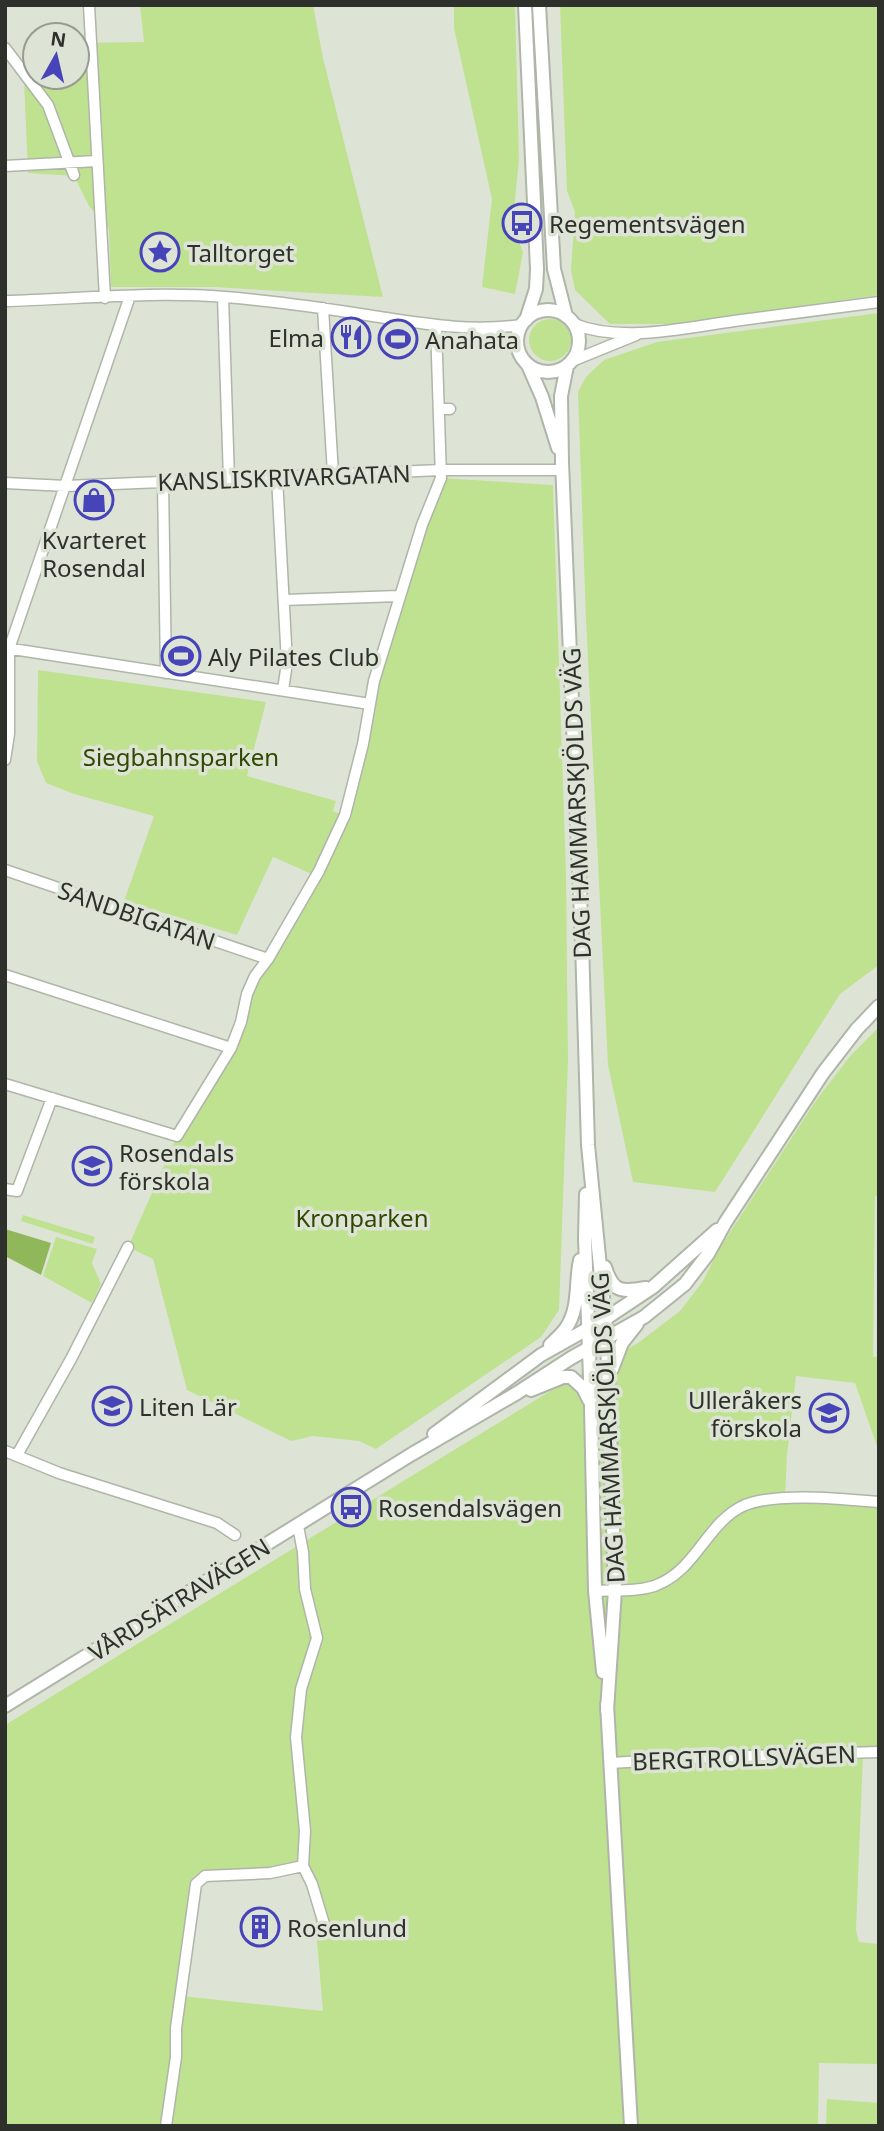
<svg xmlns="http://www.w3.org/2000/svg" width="884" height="2131" font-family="'Noto Sans',sans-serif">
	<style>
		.green { fill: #bfe291; fill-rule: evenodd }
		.water { fill: #91b75b }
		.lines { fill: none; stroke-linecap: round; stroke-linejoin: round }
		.street-casing { stroke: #afb5a8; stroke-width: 13 }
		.secondary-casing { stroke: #afb5a8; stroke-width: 16 }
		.street { stroke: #fff; stroke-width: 10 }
		.secondary { stroke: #fff; stroke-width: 12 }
		.labels { text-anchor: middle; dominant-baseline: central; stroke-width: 7; stroke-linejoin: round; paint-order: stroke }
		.poi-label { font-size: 24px; fill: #2e302b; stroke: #dde4d6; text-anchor: start }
		.street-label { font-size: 24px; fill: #2e302b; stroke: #dde4d6 }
		.park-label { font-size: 24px; fill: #314803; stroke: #dde4d6 }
	</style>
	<rect width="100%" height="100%" fill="#dde4d6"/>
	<path class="green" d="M140 5H313L323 58 383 297 213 287H111L109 229 89 206 74 176 28 173 23 57 25 44H35V77H77V43L144 42Z
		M454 5H515L519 159 513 221 514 230 523 252 515 294 482 287 492 199 454 28Z
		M560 5H879V295L675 324H610L575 290 571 270 575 212 567 191Z
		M879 313V965L840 994 715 1192 633 1182 608 1065 586 619 578 392 586 377 604 360 657 342Z
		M529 340a21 21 0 1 1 42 0a21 21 0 1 1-42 0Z
		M441 478 553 485 566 874 568 1061 559 1310 541 1337 376 1449 359 1441 313 1436 291 1441 187 1390 153 1259 128 1247 177 1136 231 1048 247 994 336 838 376 682Z
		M38 670 266 702 247 776 336 801 333 811 343 815 314 875 273 857 237 935 124 901 154 816 74 794 46 783 37 761Z
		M879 1027V1197L875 1196 873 1357 879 1356V1452L855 1383 796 1376 787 1455 785 1498 879 1502V1754H863L856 1930 859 1942 879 1944V2064L819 2063 818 2126H5V1725L547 1393 638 1343 680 1311 703 1281 719 1249 817 1099 851 1055ZM303 1867 312 1884 323 2011 181 1996 196 1884 205 1876Z
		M23 1215 95 1237 93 1244 21 1221Z
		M56 1237 97 1249 92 1263 101 1284 92 1303 43 1276Z
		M827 2099 879 2103V2126H826Z"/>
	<path class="water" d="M5 1229 51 1243 41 1275 5 1256Z"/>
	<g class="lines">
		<defs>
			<path id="street" d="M89 5 105 298
				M5 48 48 105 74 175
				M5 166 97 161
				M223 297 229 479
				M5 301C78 299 152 291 225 297 274 301 324 308 373 316 426 324 469 332 522 325
				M323 308 333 474
				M574 324C621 343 684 328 734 321 782 315 830 308 879 302
				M476 332C492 336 508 338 519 351
				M572 361 636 335
				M439 409H450
				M277 477 287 663 283 690
				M163 482 166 673
				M5 483 66 486 441 470H562
				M284 600 399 596
				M6 648 370 704
				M5 760 9 734V649L130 296
				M5 870 268 959
				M5 975 231 1048
				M5 1084 177 1136 231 1048 241 1022 247 994 255 976 268 959 319 871 345 815 363 744 374 681 422 525 441 478 436 326
				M5 1189 17 1191 52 1098
				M5 1451 59 1473 217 1523 235 1535
				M17 1455 71 1359 128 1247
				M298 1526 303 1552 305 1589 317 1638 301 1689 296 1737 305 1831 303 1866 312 1884 324 1924
				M595 1591C614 1590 643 1592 659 1584 697 1568 708 1521 745 1505 778 1492 843 1499 879 1502
				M610 1763 713 1757 879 1752
				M166 2126 176 2057V2028L196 1884 205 1876 270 1873 303 1866"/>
			<path id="secondary" d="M525 5 537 269 536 289 526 320
				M539 5 554 269 566 316
				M517 341a31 31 0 1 1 62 0a31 31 0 1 1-62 0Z
				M528 365 542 397 558 448
				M567 366 561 396 562 462 582 942 588 1145 607 1338 615 1590 607 1711
				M586 1194 585 1239 591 1406 595 1591 603 1672
				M605 1267C613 1293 622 1292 646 1288
				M550 1345C556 1339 562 1334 566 1328 580 1308 575 1282 580 1260
				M612 1369 622 1343 637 1324
				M531 1390 563 1377H571L583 1388 589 1400
				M434 1434 541 1355 605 1319 653 1287 717 1230
				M607 1704 631 2126
				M5 1706 412 1454 517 1393 571 1358 644 1317 685 1284 708 1254 725 1223 823 1073 857 1029 879 1006"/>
		</defs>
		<use href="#street" class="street-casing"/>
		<use href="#secondary" class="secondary-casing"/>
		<use href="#street" class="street"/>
		<use href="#secondary" class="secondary"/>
	</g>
	<defs>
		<symbol id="bus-ring" viewBox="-11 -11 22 22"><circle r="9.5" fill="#dde4d6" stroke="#4744ba" stroke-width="1.5"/><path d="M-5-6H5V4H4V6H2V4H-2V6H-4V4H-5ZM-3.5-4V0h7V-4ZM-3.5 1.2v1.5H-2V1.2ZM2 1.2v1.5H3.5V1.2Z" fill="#4744ba"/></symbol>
		<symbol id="sight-ring" viewBox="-11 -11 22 22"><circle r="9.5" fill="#dde4d6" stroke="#4744ba" stroke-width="1.5"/><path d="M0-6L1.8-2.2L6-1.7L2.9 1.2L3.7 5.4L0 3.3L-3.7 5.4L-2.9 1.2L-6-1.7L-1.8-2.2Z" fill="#4744ba"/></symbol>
		<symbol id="restaurant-ring" viewBox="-11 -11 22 22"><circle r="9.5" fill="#dde4d6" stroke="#4744ba" stroke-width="1.5"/><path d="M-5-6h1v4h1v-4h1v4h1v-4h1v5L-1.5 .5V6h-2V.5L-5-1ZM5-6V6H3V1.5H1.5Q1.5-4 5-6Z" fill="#4744ba"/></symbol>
		<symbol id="stadium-ring" viewBox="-11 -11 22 22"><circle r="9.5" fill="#dde4d6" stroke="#4744ba" stroke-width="1.5"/><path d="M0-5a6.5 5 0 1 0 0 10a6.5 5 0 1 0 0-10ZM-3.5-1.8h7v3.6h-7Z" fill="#4744ba"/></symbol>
		<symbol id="shop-ring" viewBox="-11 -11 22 22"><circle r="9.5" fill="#dde4d6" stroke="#4744ba" stroke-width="1.5"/><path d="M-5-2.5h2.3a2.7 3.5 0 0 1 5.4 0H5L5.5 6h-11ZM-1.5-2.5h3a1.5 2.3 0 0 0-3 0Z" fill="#4744ba"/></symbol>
		<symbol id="school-ring" viewBox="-11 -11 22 22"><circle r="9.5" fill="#dde4d6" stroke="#4744ba" stroke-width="1.5"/><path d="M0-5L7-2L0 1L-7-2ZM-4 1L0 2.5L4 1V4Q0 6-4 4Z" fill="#4744ba"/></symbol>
		<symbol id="building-ring" viewBox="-11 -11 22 22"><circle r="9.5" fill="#dde4d6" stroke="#4744ba" stroke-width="1.5"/><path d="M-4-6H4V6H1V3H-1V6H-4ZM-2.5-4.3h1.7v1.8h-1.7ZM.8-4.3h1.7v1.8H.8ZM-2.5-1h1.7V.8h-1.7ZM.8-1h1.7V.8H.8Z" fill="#4744ba"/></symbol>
	</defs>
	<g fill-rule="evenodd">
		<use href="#bus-ring" x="500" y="201" width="44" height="44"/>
		<use href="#sight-ring" x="138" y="230" width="44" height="44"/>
		<use href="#restaurant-ring" x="329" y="315" width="44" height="44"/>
		<use href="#stadium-ring" x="376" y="317" width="44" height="44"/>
		<use href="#shop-ring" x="72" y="478" width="44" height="44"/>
		<use href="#stadium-ring" x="159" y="634" width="44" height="44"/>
		<use href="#school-ring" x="70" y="1144" width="44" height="44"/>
		<use href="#school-ring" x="90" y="1384" width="44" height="44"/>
		<use href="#school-ring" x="807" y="1391" width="44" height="44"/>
		<use href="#bus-ring" x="329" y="1485" width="44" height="44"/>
		<use href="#building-ring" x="238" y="1905" width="44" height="44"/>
	</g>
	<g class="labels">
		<g class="poi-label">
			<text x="549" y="223">Regementsvägen</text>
			<text x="187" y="252">Talltorget</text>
			<text x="324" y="337" text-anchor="end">Elma</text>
			<text x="425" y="339">Anahata</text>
			<text x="94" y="539" text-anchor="middle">Kvarteret<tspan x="94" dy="28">Rosendal</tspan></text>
			<text x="208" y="656">Aly Pilates Club</text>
			<text x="119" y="1152">Rosendals<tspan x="119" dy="28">förskola</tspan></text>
			<text x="802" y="1399" text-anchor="end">Ulleråkers<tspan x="802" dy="28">förskola</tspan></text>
			<text x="139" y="1406">Liten Lär</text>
			<text x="378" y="1507">Rosendalsvägen</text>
			<text x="287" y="1927">Rosenlund</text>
		</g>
		<g class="street-label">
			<text transform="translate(284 477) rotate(-2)">KANSLISKRIVARGATAN</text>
			<text transform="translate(576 803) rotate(-92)">DAG HAMMARSKJÖLDS VÄG</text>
			<text transform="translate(137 915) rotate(19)">SANDBIGATAN</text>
			<text transform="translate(607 1428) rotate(-93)">DAG HAMMARSKJÖLDS VÄG</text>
			<text transform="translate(179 1599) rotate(-32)">VÅRDSÄTRAVÄGEN</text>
			<text transform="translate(744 1757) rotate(-2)">BERGTROLLSVÄGEN</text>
		</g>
		<g class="park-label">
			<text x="181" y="756">Siegbahnsparken</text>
			<text x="362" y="1217">Kronparken</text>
		</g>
	</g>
	<rect width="884" height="2131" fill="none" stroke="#2e302b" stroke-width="14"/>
	<g transform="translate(56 56) rotate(8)"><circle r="33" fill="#dde4d6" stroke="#979c92" stroke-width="2"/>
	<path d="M0-5L12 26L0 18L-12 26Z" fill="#4744ba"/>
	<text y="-10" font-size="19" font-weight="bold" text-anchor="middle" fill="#2e302b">N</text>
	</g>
</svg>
